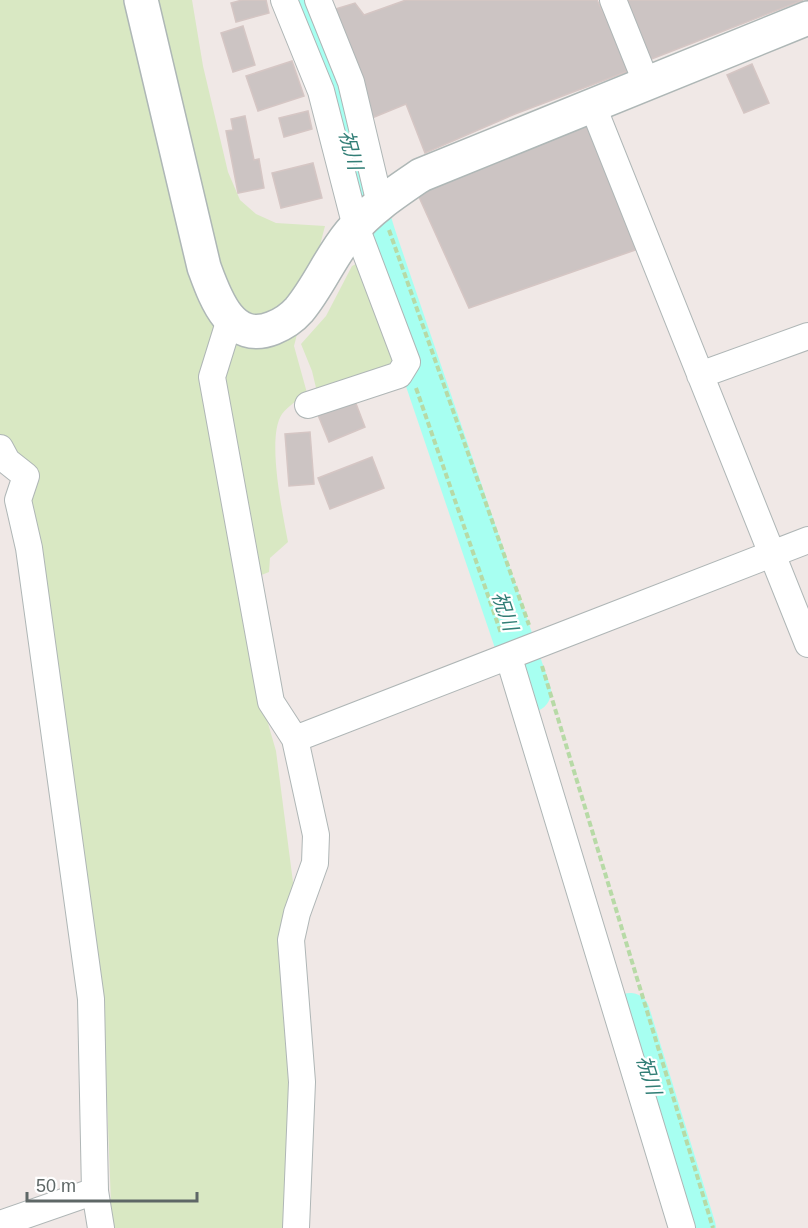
<svg xmlns="http://www.w3.org/2000/svg" width="808" height="1228" font-family="Helvetica,'Noto Sans JP',sans-serif">
	<style>
		.green { fill: #d9e8c3 }
		.lines { fill: none; stroke-linecap: round; stroke-linejoin: round }
		.river { stroke: #a7fff1; stroke-width: 40 }
		.building { fill: #ccc4c3; stroke: #d5c6c4; stroke-width: 1.5 }
		.street-casing { stroke: #afb6b6; stroke-width: 28 }
		.secondary-casing { stroke: #aeb7b6; stroke-width: 36 }
		.path { stroke: #b7daa6; stroke-width: 4; stroke-dasharray: 6 3; stroke-linecap: butt }
		.street { stroke: #fff; stroke-width: 26 }
		.secondary { stroke: #fff; stroke-width: 33 }
		.labels { text-anchor: middle; dominant-baseline: central; stroke-width: 4.5; stroke-linejoin: round; paint-order: stroke }
		.water-label { font-size: 20px; font-style: italic; fill: #317e76; stroke: #fff }
	</style>
	<rect width="100%" height="100%" fill="#f0e8e6"/>
	<path class="green" d="M0 0H192L203 66 228 172 240 200 256 214 276 223 325 226 294 346 307 393C299 399 288 406 282 414 266 437 283 515 288 542L270 558 269 572 259 576 245 609 250 661 276 751 297 913 296 1228H112L104 1025 7 461 0 443Z
		M358 263 399 375 317 392 312 371 301 344 326 316 352 266Z"/>
	<g class="lines">
		<path class="river" d="M300 0 336 84 345 134 376 236 531 692
			M630 1013 696 1228"/>
	</g>
	<path class="building" d="M242 0H266L269 13 236 22 231 3Z
		M406 0H597L631 70 515 114 425 153 406 104 372 118 329 11 355 3 364 15Z
		M626 0H803L649 60Z
		M243 26 255 65 233 72 221 33Z
		M292 61 304 96 258 111 246 76Z
		M752 64 769 103 744 113 727 75Z
		M308 111 312 129 284 137 279 118Z
		M245 116 254 160 259 159 264 188 238 193 226 131 233 130 231 119Z
		M590 119 641 248 469 308 419 197 440 183Z
		M313 163 322 198 281 208 272 173Z
		M355 401 365 427 329 442 318 415Z
		M310 432 314 484 289 486 285 434Z
		M372 457 384 488 330 509 318 478Z"/>
	<g class="lines">
		<defs>
			<path id="street" d="M284 0 321 91 356 227 407 362 399 375 308 405
				M318 0 351 82 380 204
				M613 0 646 82
				M592 104 808 644
				M230 319 212 377 271 702 295 739 316 835 315 863 297 913 291 940 302 1082 296 1228
				M700 375 808 336
				M0 448 7 461 26 476 18 500 29 548 91 999 95 1191 0 1224
				M509 658 682 1228
				M295 739 808 540
				M95 1191 101 1228"/>
			<path id="secondary" d="M141 0 204 267C215 297 231 345 273 328 283 324 292 318 299 310 319 286 330 257 350 233 370 209 396 192 421 175L808 18"/>
		</defs>
		<use href="#street" class="street-casing"/>
		<use href="#secondary" class="secondary-casing"/>
		<path class="path" d="M389 230 529 625
			M416 388 501 633
			M542 666 713 1228"/>
		<use href="#street" class="street"/>
		<use href="#secondary" class="secondary"/>
	</g>
	<g class="labels">
		<g class="water-label">
			<text transform="translate(351 150) rotate(75)">祝川</text>
			<text transform="translate(505 611) rotate(71)">祝川</text>
			<text transform="translate(649 1075) rotate(73)">祝川</text>
		</g>
	</g>
	<path d="M27 1192v9h170v-9" fill="none" stroke="#5e6766" stroke-width="3"/>
	<text x="36" y="1192" font-size="18" fill="#5e6766" stroke="#ffffff" stroke-width="4.5" paint-order="stroke">50 m</text>
</svg>
